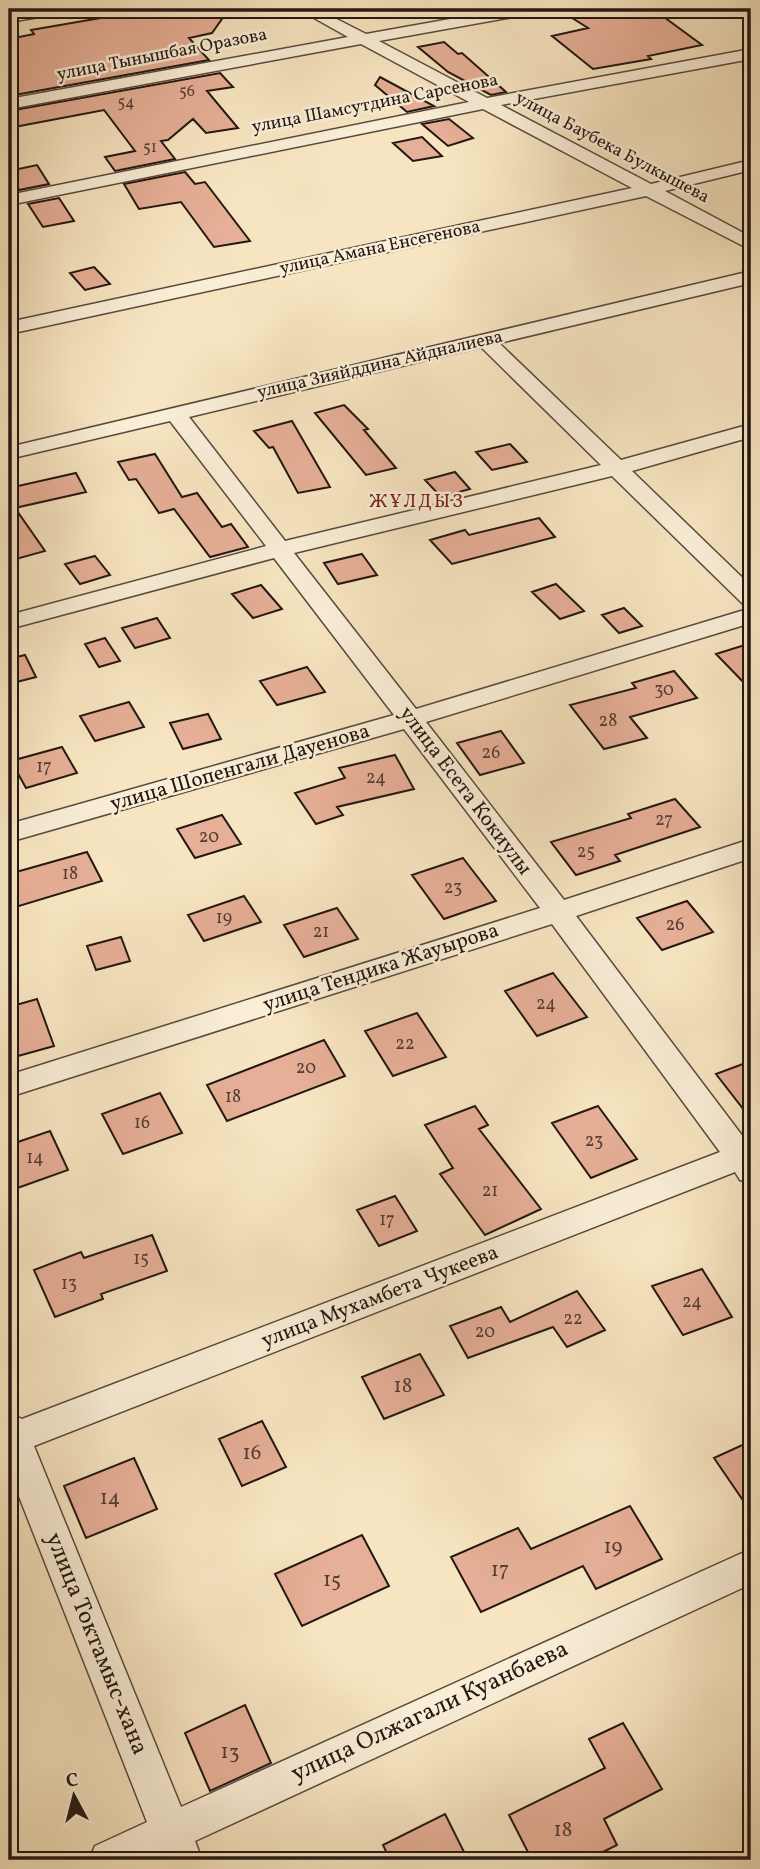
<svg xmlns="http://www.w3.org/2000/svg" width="760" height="1869" font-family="Vollkorn,serif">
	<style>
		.building { fill: #e6af97; stroke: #231712; stroke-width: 2 }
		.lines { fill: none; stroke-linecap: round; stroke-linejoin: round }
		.minor-casing { stroke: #584a3e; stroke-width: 3 }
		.minor { fill: #faeed7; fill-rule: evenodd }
		.labels { text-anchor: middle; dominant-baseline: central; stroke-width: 5; stroke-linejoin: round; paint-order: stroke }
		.far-number-label { font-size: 16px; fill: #543d33 }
		.far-street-label { font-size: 18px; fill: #231712; stroke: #faeed7 }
		.number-label { font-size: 18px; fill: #543d33 }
		.far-neighbourhood-label { font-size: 19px; letter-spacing: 2px; fill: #7a1f14; stroke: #faeed7 }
		.street-label { font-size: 21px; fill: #231712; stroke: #faeed7 }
		.near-number-label { font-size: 21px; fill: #543d33 }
		.near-street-label { font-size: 24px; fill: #231712; stroke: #faeed7 }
	</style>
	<rect width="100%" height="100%" fill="#f7e5c1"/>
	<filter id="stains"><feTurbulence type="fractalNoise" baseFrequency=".00286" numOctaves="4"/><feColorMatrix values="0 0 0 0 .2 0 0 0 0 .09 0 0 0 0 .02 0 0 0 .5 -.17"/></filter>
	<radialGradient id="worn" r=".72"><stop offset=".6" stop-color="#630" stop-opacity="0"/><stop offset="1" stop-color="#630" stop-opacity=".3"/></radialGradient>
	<path class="building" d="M153 9H229L212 33 189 38 209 60 9 96V39L34 34 31 30Z
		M600 9H653L702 45 648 56 651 59 593 69 552 36 588 28 569 16Z
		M444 42 458 54 462 53 506 92 491 95 448 72 418 47Z
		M220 73 233 87 207 91 238 128 206 133 193 119 168 140 161 141 175 159 115 171 105 157 135 151 104 110 9 128V111Z
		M380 77 434 106 407 112 375 85Z
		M449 119 473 138 448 146 422 124Z
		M422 137 442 156 413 161 393 143Z
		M37 165 49 184 19 190 9 171Z
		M185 172 195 184 205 182 250 241 214 247 181 202 139 209 124 184Z
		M59 198 74 221 43 227 28 204Z
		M94 267 110 284 85 290 70 273Z
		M344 405 368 429 364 430 396 468 366 475 315 413Z
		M292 421 330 487 298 493 273 447 269 448 254 431Z
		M510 444 527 462 492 470 476 452Z
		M155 454 182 497 197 493 222 527 231 524 248 547 210 557 174 509 159 513 136 479 129 480 118 462Z
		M455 472 470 489 441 497 425 480Z
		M76 473 86 492 15 508 45 551 9 561V488Z
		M539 518 555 537 452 564 430 540 465 530 469 535Z
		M362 554 377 575 338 584 324 563Z
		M95 556 110 575 80 584 65 564Z
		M556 584 584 611 560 619 532 592Z
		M261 585 282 609 253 618 232 594Z
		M624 608 642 626 619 633 602 615Z
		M157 618 170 638 135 648 122 628Z
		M105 638 120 661 99 667 85 644Z
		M751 643V690L716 654Z
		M25 655 36 677 9 684V659Z
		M307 667 325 692 277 705 260 681Z
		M674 671 697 698 630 717 647 738 604 749 570 705 636 688 632 683Z
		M129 702 144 727 95 741 80 716Z
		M208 714 221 739 183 749 170 723Z
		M501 731 524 763 480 775 457 743Z
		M62 747 77 773 26 788 11 761Z
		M395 755 414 789 337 807 343 815 316 824 295 793 345 778 339 768Z
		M675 799 700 827 615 855 620 861 576 875 551 842 631 818 628 814Z
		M222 815 241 844 195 858 177 829Z
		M87 852 102 881 9 909V874Z
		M463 858 496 901 444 919 412 875Z
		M244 896 261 922 204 941 188 915Z
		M687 901 713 932 662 950 637 918Z
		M337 908 358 939 304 957 284 925Z
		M121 937 130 961 96 970 87 946Z
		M553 973 587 1017 537 1036 505 991Z
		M37 999 54 1046 18 1056 9 1030V1007Z
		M417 1013 446 1057 393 1076 365 1031Z
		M324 1040 345 1076 227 1121 207 1085Z
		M751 1061V1119L716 1074Z
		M160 1093 182 1133 123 1154 102 1114Z
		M475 1106 488 1125 479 1129 541 1209 485 1235 440 1174 453 1168 425 1125Z
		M598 1106 637 1159 591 1178 552 1123Z
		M50 1131 68 1170 9 1191V1145Z
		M395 1196 417 1231 379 1246 357 1210Z
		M152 1235 167 1271 101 1294 103 1299 55 1317 34 1270 81 1252 84 1258Z
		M702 1269 732 1317 683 1335 652 1286Z
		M577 1291 605 1330 567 1347 553 1327 468 1358 450 1326 501 1307 510 1322Z
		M420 1354 444 1395 384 1419 362 1377Z
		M262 1421 286 1467 242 1486 219 1439Z
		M751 1441V1512L714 1458Z
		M134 1458 157 1509 86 1538 64 1486Z
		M630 1506 662 1559 596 1589 583 1566 481 1612 451 1557 518 1528 531 1549Z
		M362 1535 389 1586 302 1626 275 1574Z
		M245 1705 271 1763 210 1791 185 1733Z
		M623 1723 662 1789 604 1819 617 1845 587 1860H532L509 1815 605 1768 589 1739Z
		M445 1814 468 1860H390L383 1845Z"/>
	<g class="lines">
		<defs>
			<path id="minor" d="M31 9H65L57 14 9 22V12Z
				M298 9H317L366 34 506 9H538L530 14 379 41 487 98 751 49V59L501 105 651 184 751 160V170L665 191 751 237V250L646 196 9 334V322L632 188 483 109 9 205V195L469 102 361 44 9 109V99L348 37Z
				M751 271V283L499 343 621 460 751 424V437L632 471 751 586V606L743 604 612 476 294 553 416 709 751 608V623L426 722 564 900 751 839V858L576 916 747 1142 751 1141V1183L740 1180 735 1172 34 1446 181 1807 751 1549V1584L195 1841 202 1860H162L161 1857 154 1860H89L95 1846 147 1822 9 1471V1413L22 1419 720 1152 552 924 9 1097V1075L540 908 404 729 9 842V824L394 715 274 558 9 629V615L266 546 170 421 9 459V447ZM481 347 601 465 285 541 189 417Z"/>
		</defs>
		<use href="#minor" class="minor-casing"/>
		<use href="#minor" class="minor"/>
	</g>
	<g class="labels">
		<g class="far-number-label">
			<text x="187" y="92">56</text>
			<text x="126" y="103">54</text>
			<text x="150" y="148">51</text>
		</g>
		<g class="far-street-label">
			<text transform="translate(162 55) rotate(-11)">улица Тынышбая Оразова</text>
			<text transform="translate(375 104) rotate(-11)">улица Шамсутдина Сарсенова</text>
			<text transform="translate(612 148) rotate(28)">улица Баубека Булкышева</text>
			<text transform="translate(380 248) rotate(-12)">улица Амана Енсегенова</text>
			<text transform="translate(380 365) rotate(-13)">улица Зияйддина Айдналиева</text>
		</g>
		<g class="number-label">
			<text x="664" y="690">30</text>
			<text x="608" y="721">28</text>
			<text x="491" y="753">26</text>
			<text x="44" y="767">17</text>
			<text x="376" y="778">24</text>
			<text x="664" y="820">27</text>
			<text x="209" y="837">20</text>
			<text x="586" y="852">25</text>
			<text x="70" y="874">18</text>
			<text x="453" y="888">23</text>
			<text x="224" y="918">19</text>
			<text x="675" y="925">26</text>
			<text x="321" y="932">21</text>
			<text x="546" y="1004">24</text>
			<text x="405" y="1044">22</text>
			<text x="306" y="1068">20</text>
			<text x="233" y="1097">18</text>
			<text x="142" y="1123">16</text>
			<text x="594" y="1141">23</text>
			<text x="35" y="1158">14</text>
			<text x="490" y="1191">21</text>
			<text x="387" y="1220">17</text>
			<text x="141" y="1259">15</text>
			<text x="69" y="1284">13</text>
			<text x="692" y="1302">24</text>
			<text x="573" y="1319">22</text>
			<text x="485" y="1332">20</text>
		</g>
		<g class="far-neighbourhood-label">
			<text x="417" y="502">ЖҰЛДЫЗ</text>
		</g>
		<g class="street-label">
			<text transform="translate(240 768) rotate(-16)">улица Шопенгали Дауенова</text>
			<text transform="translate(465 791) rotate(53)">улица Есета Кокиулы</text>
			<text transform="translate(381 968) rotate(-18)">улица Тендика Жауырова</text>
			<text transform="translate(380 1297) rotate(-21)">улица Мухамбета Чукеева</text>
		</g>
		<g class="near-number-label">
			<text x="403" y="1386">18</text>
			<text x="252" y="1453">16</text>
			<text x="110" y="1498">14</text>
			<text x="613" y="1547">19</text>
			<text x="500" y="1570">17</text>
			<text x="332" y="1580">15</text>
			<text x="230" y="1752">13</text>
			<text x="563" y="1830">18</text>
		</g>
		<g class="near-street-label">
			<text transform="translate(96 1644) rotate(68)">улица Токтамыс-хана</text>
			<text transform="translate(430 1712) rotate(-25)">улица Олжагали Куанбаева</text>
		</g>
	</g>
	<rect width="760" height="1869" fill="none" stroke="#f7e5c1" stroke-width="35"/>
	<rect x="10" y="10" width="739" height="1848" fill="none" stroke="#231712" stroke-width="3.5"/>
	<rect x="18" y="18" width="725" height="1834" fill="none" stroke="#231712" stroke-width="2"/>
	<g transform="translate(74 1796) rotate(353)" stroke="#faeed7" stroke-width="5" paint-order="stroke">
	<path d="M0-5L12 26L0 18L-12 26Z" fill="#231712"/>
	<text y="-10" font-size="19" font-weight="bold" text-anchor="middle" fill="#231712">С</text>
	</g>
	<rect width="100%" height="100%" filter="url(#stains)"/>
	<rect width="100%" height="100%" fill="url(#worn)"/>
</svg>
